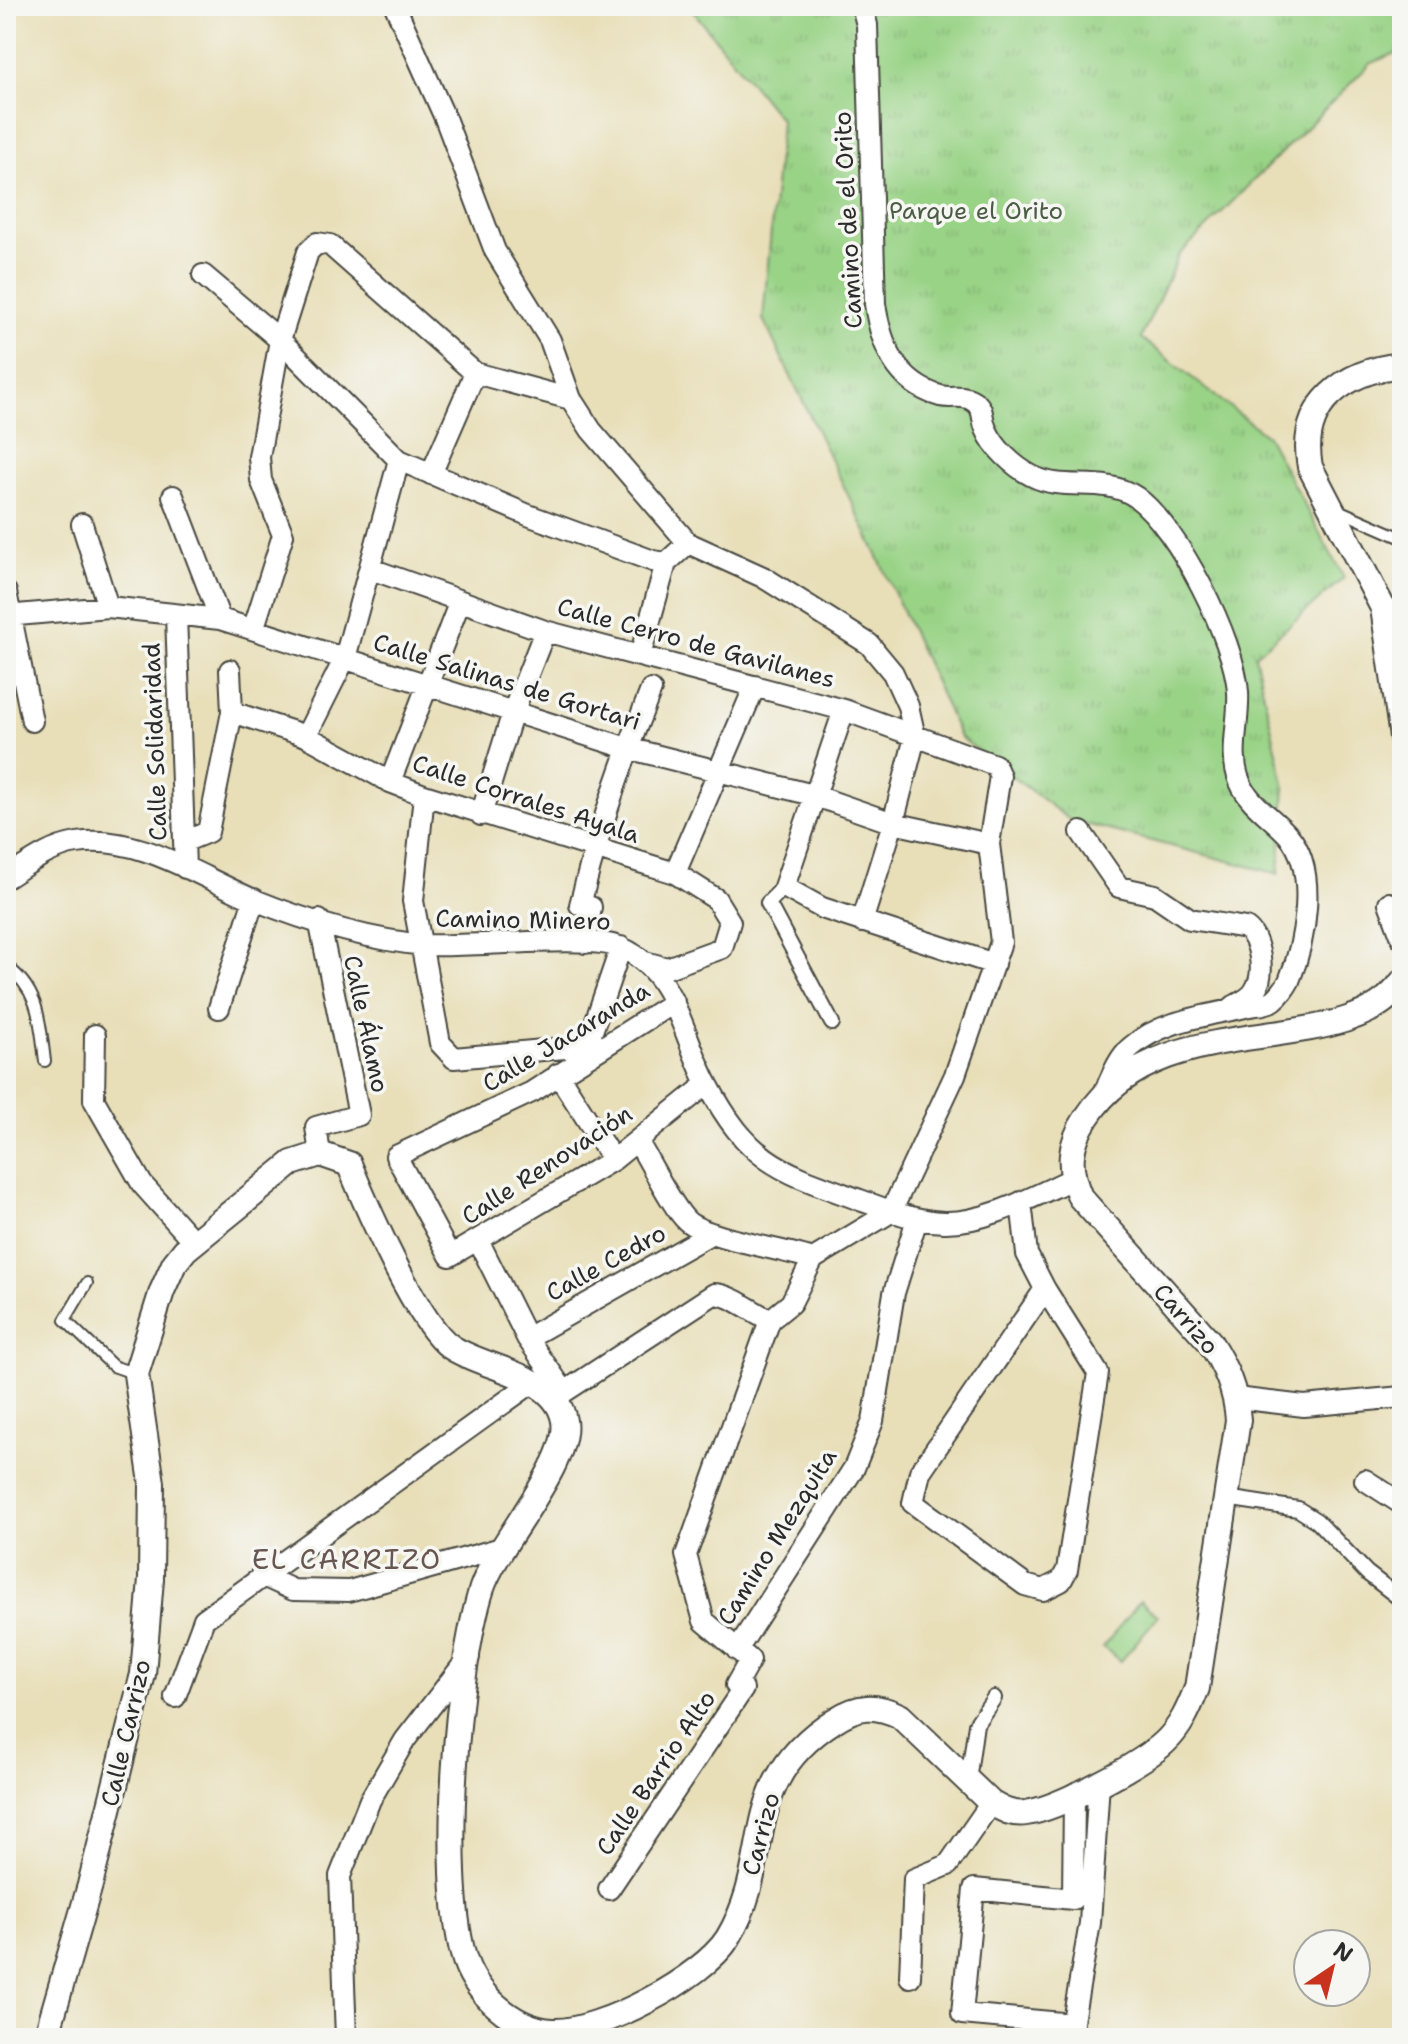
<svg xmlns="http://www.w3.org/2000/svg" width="1408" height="2044" font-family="'Shantell Sans',sans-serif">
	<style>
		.park { fill: url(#park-tufts); stroke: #627f58; stroke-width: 2 }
		.pitch { fill: #99d386; stroke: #627f58; stroke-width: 2 }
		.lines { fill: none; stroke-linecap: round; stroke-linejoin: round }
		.service-casing { stroke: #474640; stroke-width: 14 }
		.pedestrian-casing { stroke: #474640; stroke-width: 18 }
		.minor-casing { stroke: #474640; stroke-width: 24 }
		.tertiary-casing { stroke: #474640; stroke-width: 28 }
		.service { stroke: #fff; stroke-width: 10 }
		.pedestrian { stroke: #fff; stroke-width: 14 }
		.minor { stroke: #fff; stroke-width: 20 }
		.tertiary { stroke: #fff; stroke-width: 24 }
		.labels { text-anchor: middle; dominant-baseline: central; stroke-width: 7; stroke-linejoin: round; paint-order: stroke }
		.park-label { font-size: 24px; fill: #4c5d46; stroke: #f6f6f2 }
		.street-label { font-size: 24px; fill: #2b2b2b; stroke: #f6f6f2 }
		.quarter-label { font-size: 28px; letter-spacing: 2px; fill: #685751; stroke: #f6f6f2 }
	</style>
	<defs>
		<pattern id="park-tufts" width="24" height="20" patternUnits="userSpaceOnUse" patternTransform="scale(2)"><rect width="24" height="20" fill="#99d386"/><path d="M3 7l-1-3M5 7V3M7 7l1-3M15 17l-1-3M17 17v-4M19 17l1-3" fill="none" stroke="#84b574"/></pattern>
	</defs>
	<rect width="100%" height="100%" fill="#f6f6f2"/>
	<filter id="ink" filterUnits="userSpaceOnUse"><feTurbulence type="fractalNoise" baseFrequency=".0125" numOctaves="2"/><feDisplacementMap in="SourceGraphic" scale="16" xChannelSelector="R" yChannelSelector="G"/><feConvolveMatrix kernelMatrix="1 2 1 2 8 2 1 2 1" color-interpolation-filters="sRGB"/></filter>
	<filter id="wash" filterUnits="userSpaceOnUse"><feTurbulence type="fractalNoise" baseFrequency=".006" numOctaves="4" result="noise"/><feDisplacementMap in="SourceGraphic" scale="32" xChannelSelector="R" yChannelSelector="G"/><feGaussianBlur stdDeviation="1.8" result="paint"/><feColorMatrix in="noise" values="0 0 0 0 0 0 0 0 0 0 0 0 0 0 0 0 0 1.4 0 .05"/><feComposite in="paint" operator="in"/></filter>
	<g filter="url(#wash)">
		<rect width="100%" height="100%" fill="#e8dfb9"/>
		<path class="park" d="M689 6H1402V50L1370 64 1179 255 1141 338 1267 436 1344 578 1255 655 1285 788 1279 874 1070 820 960 737 879 559 763 319 781 120Z"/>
		<path class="pitch" d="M1140 1601 1158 1616 1121 1661 1103 1647Z"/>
	</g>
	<g filter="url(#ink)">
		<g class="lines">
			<defs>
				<path id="service" d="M1338 510 1402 538
					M6 966C40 990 40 1023 45 1061
					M87 1283 65 1320 113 1366 136 1374"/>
				<path id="pedestrian" d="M784 887 768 903 832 1023
					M1226 1498 1298 1509 1317 1521 1367 1573 1402 1600
					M968 1781 976 1724 994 1698"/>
				<path id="minor" d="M395 6 445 118 495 251 550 340 571 399 591 430 688 543 763 577 869 644 893 673 908 706 915 737 893 823 862 922
					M862 6 867 25 875 304C881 345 896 383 940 396 953 399 963 393 975 402 985 410 981 418 986 429 994 448 1013 466 1032 476 1066 493 1103 475 1136 497 1178 527 1235 641 1238 692 1240 722 1228 754 1240 782 1249 804 1273 818 1288 835 1319 870 1305 942 1289 981 1286 987 1279 996 1274 1000 1267 1005 1253 1005 1245 1007 1207 1016 1162 1020 1131 1047 1118 1058 1111 1078 1104 1093
					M203 275 280 340 399 460 528 515 653 561 666 563 688 543
					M431 474 475 373
					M173 496 220 619
					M82 524 108 607
					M371 569 545 631 844 710 995 765 1000 776 989 844 1001 942 955 1075 891 1212
					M6 592 32 721
					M176 615 185 868
					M6 616 108 607 220 619 627 748 813 795 893 823 989 844
					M254 627 283 535 261 480 259 457 280 340 308 252 317 243 330 245 475 373 571 399
					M640 656 666 563
					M844 710 784 887 822 908 994 964
					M232 712 306 736 390 782 424 795 675 873 716 899 730 922 722 948 667 968 645 962
					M306 736 345 658 399 460
					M390 782 460 601
					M424 795 413 901 440 1043 454 1058 587 1046 621 947
					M481 815 513 712 545 631
					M1081 832 1119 887 1155 895 1190 919 1246 928C1260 938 1266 974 1255 990 1251 998 1241 1002 1234 1006
					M186 841 208 832 232 712 230 670
					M675 873 755 686
					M6 878C28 864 50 847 77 843 138 834 198 876 252 899 304 920 368 940 425 945 469 948 590 933 622 948 677 973 682 1037 708 1085 750 1164 781 1171 860 1200 887 1210 915 1221 944 1222 986 1223 1034 1196 1072 1179
					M1389 903 1402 938
					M319 920 359 1115 316 1127 320 1154
					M585 943 591 907 580 905C598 832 622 761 651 690
					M674 1002 532 1092 396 1156 450 1256 613 1160 707 1084
					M219 1008 254 899
					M95 1035 94 1100 142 1184 194 1242
					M558 1074 613 1160
					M637 1141C650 1161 672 1207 687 1221 705 1238 784 1249 813 1259
					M1021 1202 1027 1254 1045 1289 1098 1373 1067 1570 1061 1581 1043 1590 1025 1585 913 1503 920 1472 1045 1289
					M479 1242 527 1338 564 1391
					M813 1259 891 1212
					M527 1338 710 1234
					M555 1398 714 1294C733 1295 752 1312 770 1320L791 1303 813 1259
					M1236 1398 1304 1406 1402 1397
					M1365 1480 1402 1504
					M261 1575 293 1590 349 1591 501 1548
					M737 1650 854 1468 873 1421 894 1293 917 1219
					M175 1697 204 1619 533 1382
					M609 1889 743 1689 736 1685 750 1660 704 1621 686 1555 770 1320
					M910 1977 914 1879 948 1865 991 1803
					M1073 2024 962 2014 974 1889 1073 1899 1074 1794
					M346 2038 340 1876 370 1800 405 1740 469 1657
					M1070 2038 1090 1923 1099 1782"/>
				<path id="tertiary" d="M1402 365C1345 371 1298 404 1310 467L1383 608 1402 737
					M46 2038 90 1885 143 1674 151 1579 152 1483 136 1374 162 1291 174 1264 185 1250 292 1163 320 1154 349 1164C366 1205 418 1325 451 1347 485 1370 557 1374 564 1421 571 1463 498 1542 482 1588 456 1669 441 1871 463 1954 473 1992 513 2029 553 2031 599 2033 703 1978 728 1938 777 1856 736 1783 835 1720 858 1705 875 1704 900 1716L991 1803C1003 1810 1012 1815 1026 1813 1057 1809 1142 1764 1165 1742 1181 1727 1189 1708 1197 1688L1238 1420C1236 1390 1225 1366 1209 1341L1080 1197C1067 1167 1069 1144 1087 1117 1162 1002 1345 1064 1402 982"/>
			</defs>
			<use href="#service" class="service-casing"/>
			<use href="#pedestrian" class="pedestrian-casing"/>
			<use href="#minor" class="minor-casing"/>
			<use href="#tertiary" class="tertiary-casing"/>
			<use href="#service" class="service"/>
			<use href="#pedestrian" class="pedestrian"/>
			<use href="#minor" class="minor"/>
			<use href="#tertiary" class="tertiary"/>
		</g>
	</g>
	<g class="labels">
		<g class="park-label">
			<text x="976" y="211">Parque el Orito</text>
		</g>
		<g class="street-label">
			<text transform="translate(848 220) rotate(-93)">Camino de el Orito</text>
			<text transform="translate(696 643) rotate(15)">Calle Cerro de Gavilanes</text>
			<text transform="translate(507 682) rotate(17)">Calle Salinas de Gortari</text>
			<text transform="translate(155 742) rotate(-92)">Calle Solidaridad</text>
			<text transform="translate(526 799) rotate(18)">Calle Corrales Ayala</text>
			<text transform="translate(523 920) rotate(1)">Camino Minero</text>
			<text transform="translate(366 1024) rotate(78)">Calle Álamo</text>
			<text transform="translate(566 1037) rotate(-31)">Calle Jacaranda</text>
			<text transform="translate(547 1165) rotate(-33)">Calle Renovación</text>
			<text transform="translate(606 1263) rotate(-29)">Calle Cedro</text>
			<text transform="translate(1186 1319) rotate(49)">Carrizo</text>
			<text transform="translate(777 1537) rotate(-58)">Camino Mezquita</text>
			<text transform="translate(126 1733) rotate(-77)">Calle Carrizo</text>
			<text transform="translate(656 1773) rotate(-56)">Calle Barrio Alto</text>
			<text transform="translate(761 1834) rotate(-75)">Carrizo</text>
		</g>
		<g class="quarter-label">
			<text x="347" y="1559">EL CARRIZO</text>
		</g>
	</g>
	<rect width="1408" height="2044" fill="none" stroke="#f6f6f2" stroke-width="32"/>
	<g transform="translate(1332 1968) rotate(35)"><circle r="38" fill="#f6f6f2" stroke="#a5a5a2" stroke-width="2"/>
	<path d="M0-6L14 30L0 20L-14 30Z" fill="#c8321e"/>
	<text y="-12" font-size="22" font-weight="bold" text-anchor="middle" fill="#2b2b2b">N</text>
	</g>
</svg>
